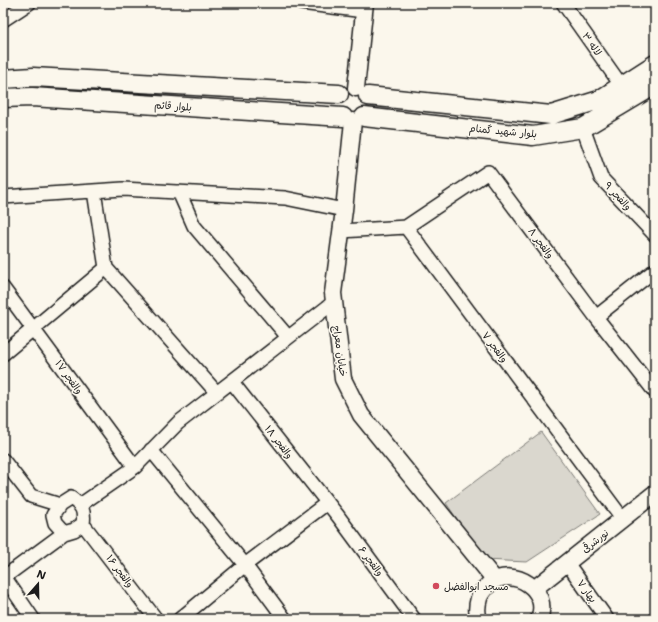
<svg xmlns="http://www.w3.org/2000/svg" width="658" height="622" font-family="'Shantell Sans','Playpen Sans Arabic',sans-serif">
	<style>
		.green { fill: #dad7ce; stroke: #7b7a75 }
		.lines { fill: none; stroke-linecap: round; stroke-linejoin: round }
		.minor-casing { stroke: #1c1c1c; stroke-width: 16 }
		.tertiary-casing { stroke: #1c1c1c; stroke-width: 19 }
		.secondary-casing { stroke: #1c1c1c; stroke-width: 21 }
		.minor { stroke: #fbf7ec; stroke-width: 13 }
		.tertiary { stroke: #fbf7ec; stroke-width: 16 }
		.secondary { stroke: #fbf7ec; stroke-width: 18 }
		.poi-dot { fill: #d1495b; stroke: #fbf7ec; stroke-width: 1.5 }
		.labels { text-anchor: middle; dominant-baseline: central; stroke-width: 3; stroke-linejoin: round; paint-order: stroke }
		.street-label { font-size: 10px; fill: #1c1c1c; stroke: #fbf7ec }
		.poi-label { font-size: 10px; fill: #1c1c1c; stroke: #fbf7ec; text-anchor: start }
	</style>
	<rect width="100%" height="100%" fill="#fbf7ec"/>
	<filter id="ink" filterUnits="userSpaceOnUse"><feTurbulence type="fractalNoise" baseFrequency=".025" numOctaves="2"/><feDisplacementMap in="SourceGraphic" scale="8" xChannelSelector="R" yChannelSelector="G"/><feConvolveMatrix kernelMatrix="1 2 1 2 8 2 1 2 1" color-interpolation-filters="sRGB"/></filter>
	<g filter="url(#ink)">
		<path class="green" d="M541 432 600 514 527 562 485 560 446 503Z"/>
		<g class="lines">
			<defs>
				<path id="minor" d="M301 3 364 11
					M563 3 621 85
					M3 20 29 3
					M583 128 601 178 655 235
					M94 191 106 268 217 393
					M179 192 194 226 288 337
					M3 197 123 189 285 198 344 210
					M406 227 488 172 596 317 655 392
					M341 231 406 227 623 519
					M3 288 135 467
					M596 317 655 270
					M3 354 106 268
					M232 382 338 516 414 619
					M151 450 245 565 285 619
					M3 460 31 496 60 505
					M71 498C82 506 85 510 83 524L74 530 64 533 55 523 53 515 60 505Z
					M80 505 135 467 178 423 334 302
					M83 524 156 619
					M567 563 607 619
					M3 578 64 533
					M5 578 33 619
					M180 619 245 565 327 503"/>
				<path id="tertiary" d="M356 88 365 3
					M353 121 344 210 333 293 343 379 361 415 495 580
					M534 589 655 493
					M479 619C476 612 477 605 479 598 481 592 486 587 490 583 514 566 551 590 539 619"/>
				<path id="secondary" d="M3 79 33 77 339 94
					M368 96 551 115 599 100 655 64
					M3 98 32 97 343 117
					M364 117 533 136 583 128 655 85"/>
			</defs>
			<use href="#minor" class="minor-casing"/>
			<use href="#tertiary" class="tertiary-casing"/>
			<use href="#secondary" class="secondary-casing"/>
			<use href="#minor" class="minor"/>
			<use href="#tertiary" class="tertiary"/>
			<use href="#secondary" class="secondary"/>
		</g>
	</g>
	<circle class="poi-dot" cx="436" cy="586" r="4"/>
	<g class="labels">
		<g class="street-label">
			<text transform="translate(592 44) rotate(55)">لاله ۳</text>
			<text transform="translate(173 106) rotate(4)">بلوار قائم</text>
			<text transform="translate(503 131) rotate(5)">بلوار شهید گمنام</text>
			<text transform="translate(618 196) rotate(47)">والفجر ۹</text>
			<text transform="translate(541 243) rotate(53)">والفجر ۸</text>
			<text transform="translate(495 347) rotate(53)">والفجر ۷</text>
			<text transform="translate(340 351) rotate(82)">خیابان معراج</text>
			<text transform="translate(69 377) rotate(54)">والفجر ۱۷</text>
			<text transform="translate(279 442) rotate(52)">والفجر ۱۸</text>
			<text transform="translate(595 541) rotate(-38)">نورشرقی</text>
			<text transform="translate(371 561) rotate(53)">والفجر ۶</text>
			<text transform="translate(120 571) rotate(53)">والفجر ۱۶</text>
			<text transform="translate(587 591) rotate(54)">بهار ۷</text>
		</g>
		<g class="poi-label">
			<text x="444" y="586">مسجد ابوالفضل</text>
		</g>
	</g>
	<rect width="658" height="622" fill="none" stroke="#fbf7ec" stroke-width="16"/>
	<rect x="8" y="8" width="642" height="606" fill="none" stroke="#1c1c1c" stroke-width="1.5" filter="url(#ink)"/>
	<g transform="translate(38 584) rotate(20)" stroke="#fbf7ec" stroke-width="3" paint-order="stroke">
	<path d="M0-3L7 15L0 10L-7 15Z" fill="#1c1c1c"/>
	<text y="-6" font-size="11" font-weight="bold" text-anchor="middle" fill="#1c1c1c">N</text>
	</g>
</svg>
